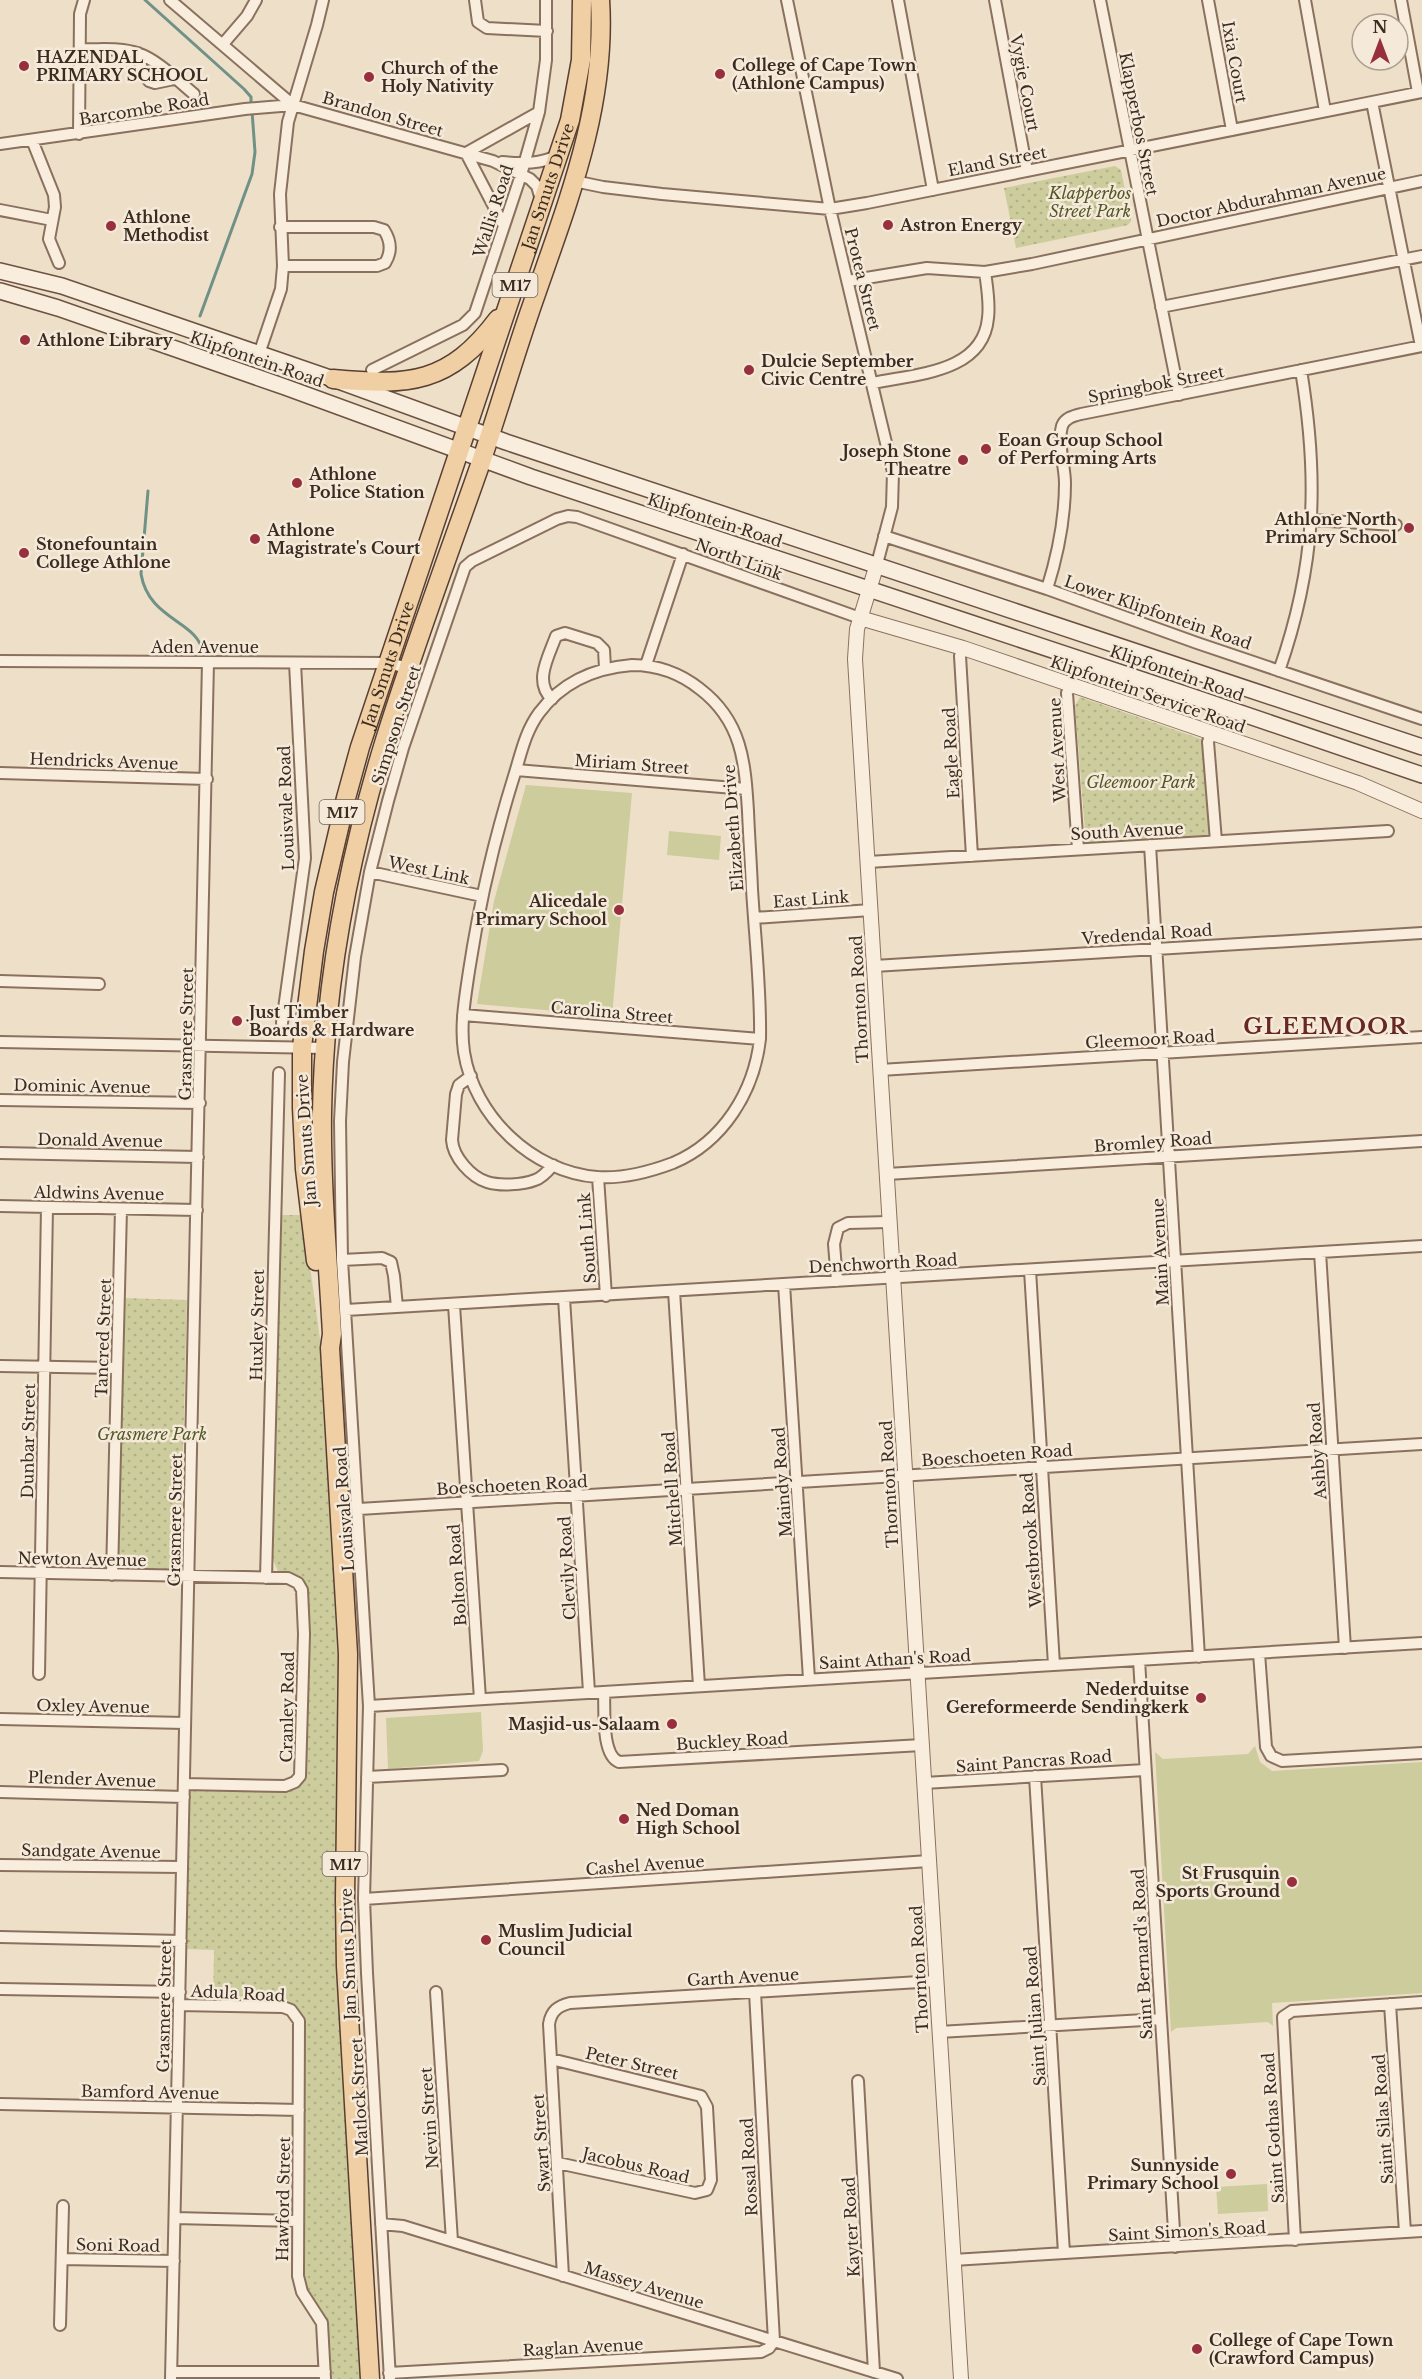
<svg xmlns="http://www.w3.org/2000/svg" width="1422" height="2379" font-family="'Libre Baskerville',serif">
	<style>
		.grass { fill: url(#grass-dots) }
		.pitch { fill: #cccc9d }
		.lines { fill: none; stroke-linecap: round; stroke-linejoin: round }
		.stream { stroke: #709185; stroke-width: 3 }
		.minor-casing { stroke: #8a715e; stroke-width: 14 }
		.tertiary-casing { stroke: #8a715e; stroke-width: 16 }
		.secondary-casing { stroke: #6c5241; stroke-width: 18 }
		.primary-casing { stroke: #593f32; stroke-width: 21 }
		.minor { stroke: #f9eddd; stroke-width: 10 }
		.tertiary { stroke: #f9eddd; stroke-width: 14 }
		.secondary { stroke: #f9eddd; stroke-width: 15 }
		.primary { stroke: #efcfa3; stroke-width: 18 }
		.poi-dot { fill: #982f3c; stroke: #f5ead9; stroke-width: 2 }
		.labels { text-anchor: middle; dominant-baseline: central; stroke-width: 5; stroke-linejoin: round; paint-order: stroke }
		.shield { fill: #f5ead9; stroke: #736458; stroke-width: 1.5 }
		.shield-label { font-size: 15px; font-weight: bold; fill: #3b2b21 }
		.poi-label { font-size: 16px; font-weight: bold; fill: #3b2b21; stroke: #f5ead9; text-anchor: start }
		.street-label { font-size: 16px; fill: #3b2b21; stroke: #f5ead9 }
		.park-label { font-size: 16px; font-style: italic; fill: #515728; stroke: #f5ead9 }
		.district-label { font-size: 22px; font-weight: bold; letter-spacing: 1.5px; fill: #672821; stroke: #f5ead9 }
	</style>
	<defs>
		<pattern id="grass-dots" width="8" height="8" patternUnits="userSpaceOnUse" patternTransform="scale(1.5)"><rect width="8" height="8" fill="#cccc9d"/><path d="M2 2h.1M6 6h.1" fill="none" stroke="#b0af87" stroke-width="1.8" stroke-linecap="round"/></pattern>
	</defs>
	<rect width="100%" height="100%" fill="#eedfc9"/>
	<path class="grass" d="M1115 166 1121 170 1131 221 1128 225 1016 248 1004 188Z
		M1080 697 1204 740 1212 837 1086 843 1075 706Z
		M279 1215H303L322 1354 338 1635V1980L361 2379H330L325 2319 306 2290 302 2274 304 2022C303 2012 297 2005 287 2002L213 2001 214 1950 185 1949 188 1791 279 1792 280 1790 297 1789 305 1779 309 1635 306 1588C302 1572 290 1577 278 1571L272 1558Z
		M123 1298 187 1300 180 1567 177 1571 119 1570 117 1568Z"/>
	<path class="pitch" d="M526 785 632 793 612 1016 477 1004 494 901Z
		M669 831 721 836 719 860 667 855Z
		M481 1712 483 1751 479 1761 388 1769 386 1718Z
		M1255 1746 1260 1762 1272 1771 1422 1762V1993L1272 2003 1273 2026 1268 2022 1176 2028 1171 2032 1155 1752 1163 1759 1248 1754Z
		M1267 2184 1268 2211 1218 2214 1216 2187Z"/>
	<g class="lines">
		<path class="stream" d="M145 0 244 89 251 97V105
			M200 316 252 174 255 152 252 111
			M148 491 141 574C149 621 198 620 203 653"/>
		<defs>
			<path id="minor" d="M170 0 293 105
				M475 0 478 22 487 28 547 31
				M787 0 830 209 893 472 892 507 877 564
				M898 0 933 190
				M995 0 1027 171
				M1100 0 1179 395
				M1208 0 1232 130
				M1305 0 1325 111
				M1401 0 1418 92
				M223 44 247 16 256 0
				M80 49C98 50 119 47 137 53 158 60 177 80 194 94
				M138 53 142 70 149 81 155 83 174 79
				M1372 102 1421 346
				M79 134 80 14 84 0
				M32 140 54 195 55 207 49 239 59 263
				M0 144 245 109 293 105 493 161 530 179 537 186 541 200
				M502 162C522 164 541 164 559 155
				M574 181 603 187 662 194 830 209 867 203 1422 92
				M0 210 52 220
				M504 226 466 153 539 112
				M280 227H374L384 230C391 241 392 252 385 263L377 266H283
				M848 281 927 268 985 272 1032 264 1422 181
				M1161 307 1422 256
				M259 354 281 289 283 266 280 194 288 122 317 25 323 0
				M372 370 463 325 475 313 521 175 539 112 546 60V0
				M873 383C915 374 983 373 988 318 990 303 987 287 985 272
				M1312 520 1396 525
				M884 536 1047 589 1197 643 1422 719
				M1047 589C1058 554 1065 519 1065 483 1065 466 1057 443 1062 426 1065 418 1073 416 1081 414L1422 346
				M963 648 960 656 972 856
				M0 661 387 663 409 668
				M632 665C657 665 680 673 700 689 742 721 745 762 748 811 749 837 751 863 752 889 755 939 761 989 760 1039 754 1092 723 1142 673 1163 649 1172 623 1179 597 1177 532 1172 474 1116 464 1052 460 1025 465 998 469 971 479 905 494 840 514 776 521 754 525 732 539 713 562 682 595 668 632 665Z
				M646 665 683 554
				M1279 671C1316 565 1319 480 1301 370
				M1071 685 1067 693 1078 849
				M552 699C533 682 549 656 556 636L565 633 597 643 604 650 605 668
				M1211 733 1208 742 1216 841
				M516 770 746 789
				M0 773 207 779
				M1150 845 1199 1657
				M868 862 1388 831
				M370 872 482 896
				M754 918 871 910
				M874 966 1422 933
				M0 981 99 984
				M463 1015 760 1039
				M282 1023 305 858 295 663
				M0 1042 325 1048
				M880 1070 1422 1037
				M471 1076 459 1085 456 1094 452 1140C453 1157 471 1177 487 1182 499 1186 523 1185 535 1180 542 1178 548 1171 553 1165
				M0 1100 200 1103
				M0 1153 198 1157
				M887 1174 1422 1141
				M598 1177 606 1296
				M0 1206 197 1210
				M1320 1252 1345 1648
				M342 1260 382 1258 391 1262 394 1276 397 1307
				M1030 1270 1054 1665
				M837 1281 834 1244 838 1228 848 1223 889 1222
				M784 1284 809 1679
				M674 1291 699 1686
				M564 1298 589 1692
				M454 1305 480 1699
				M346 1310 1422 1246
				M0 1366 117 1368
				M359 1509 1422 1444
				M0 1572 288 1578 298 1583 302 1590 304 1634 300 1776 295 1782 285 1786 184 1784
				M112 1575 121 1209
				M266 1578 279 1073
				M1259 1653 1266 1747 1271 1756 1282 1761 1422 1753
				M1139 1660 1175 2247
				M39 1674 47 1207
				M604 1692C605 1709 601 1755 619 1762L922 1745
				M369 1706 1422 1643
				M0 1719 185 1723
				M1035 1776 1064 2253
				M367 1777 502 1770
				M924 1783 1145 1770
				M0 1792 184 1797
				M0 1865 182 1867
				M364 1899 929 1861
				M0 1937 181 1941
				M0 1989 180 1992
				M436 1992 452 2241
				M1390 2004 1405 2232
				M179 2005 283 2007 291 2010 299 2021 298 2276 302 2292 322 2323 325 2379
				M939 2032 1161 2019
				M551 2059 701 2096 707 2107 711 2180 707 2190 695 2193 558 2163
				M858 2081 874 2372
				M0 2104 299 2110
				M175 2218 298 2221
				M381 2224 403 2226 897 2379
				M1295 2240 1283 2017 1292 2011 1422 2002
				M62 2259 174 2261
				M953 2260 1422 2231
				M563 2276 549 2024C551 2011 558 2006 570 2003L936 1981
				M60 2325 63 2206
				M171 2372H325
				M389 2373 761 2352 769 2348 774 2341 755 1992
				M171 2379 208 662
				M390 2379 367 1973 364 1899 369 1706 342 1260 340 1121 343 1062 355 957 370 872 388 801 403 748 465 567 472 561 557 519 568 516 577 517 860 618"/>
			<path id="tertiary" d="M877 564 857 629 855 659 961 2379
				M860 618 963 648 1157 714 1358 783 1422 811"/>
			<path id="secondary" d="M0 271 62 286 333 379 506 442 1422 747
				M0 291 58 308 285 387 531 477 1173 690 1422 775"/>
			<g id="primary">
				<path d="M333 379C410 386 449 384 498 319"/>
				<path id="s1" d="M316 1261 305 1169 302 1108V1047L314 951 324 892 346 798 360 747 570 120 581 60 582 0"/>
				<path d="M370 2379 346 1966 345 1899 348 1654 330 1348 332 1334C328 1260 321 1186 322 1113 324 987 348 860 385 740 414 647 448 556 480 465 497 415 512 364 529 314 564 211 607 111 600 0"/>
			</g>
		</defs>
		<use href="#minor" class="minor-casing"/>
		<use href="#tertiary" class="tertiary-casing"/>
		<use href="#secondary" class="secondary-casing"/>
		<use href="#primary" class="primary-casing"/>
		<use href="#minor" class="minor"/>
		<use href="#tertiary" class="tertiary"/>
		<use href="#secondary" class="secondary"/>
		<use href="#primary" class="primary"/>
	</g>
	<g class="poi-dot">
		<circle cx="24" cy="66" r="6"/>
		<circle cx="720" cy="74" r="6"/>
		<circle cx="369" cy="77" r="6"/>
		<circle cx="888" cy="225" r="6"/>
		<circle cx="111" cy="226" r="6"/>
		<circle cx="25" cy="340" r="6"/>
		<circle cx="749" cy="370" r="6"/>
		<circle cx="986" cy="449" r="6"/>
		<circle cx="963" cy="460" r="6"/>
		<circle cx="297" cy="483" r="6"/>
		<circle cx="1409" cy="528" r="6"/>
		<circle cx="255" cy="539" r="6"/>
		<circle cx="24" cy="553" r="6"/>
		<circle cx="619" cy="910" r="6"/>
		<circle cx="237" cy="1021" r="6"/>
		<circle cx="1201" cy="1698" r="6"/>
		<circle cx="672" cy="1724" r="6"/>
		<circle cx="624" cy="1819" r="6"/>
		<circle cx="1292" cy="1882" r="6"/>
		<circle cx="486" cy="1940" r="6"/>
		<circle cx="1231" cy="2174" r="6"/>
		<circle cx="1197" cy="2349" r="6"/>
	</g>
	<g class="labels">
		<g class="shield">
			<rect x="492.5" y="273" width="45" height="24" rx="4.5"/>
			<rect x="319.5" y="800" width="45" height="24" rx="4.5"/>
			<rect x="322.5" y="1852" width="45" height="24" rx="4.5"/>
		</g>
		<g class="shield-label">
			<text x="515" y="285">M17</text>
			<text x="342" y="812">M17</text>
			<text x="345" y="1864">M17</text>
		</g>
		<g class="poi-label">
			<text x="36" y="57">HAZENDAL<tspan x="36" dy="18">PRIMARY SCHOOL</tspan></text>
			<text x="732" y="65">College of Cape Town<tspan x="732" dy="18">(Athlone Campus)</tspan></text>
			<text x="381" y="68">Church of the<tspan x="381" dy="18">Holy Nativity</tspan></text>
			<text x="123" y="217">Athlone<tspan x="123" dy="18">Methodist</tspan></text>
			<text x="900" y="225">Astron Energy</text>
			<text x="37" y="340">Athlone Library</text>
			<text x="761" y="361">Dulcie September<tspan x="761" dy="18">Civic Centre</tspan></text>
			<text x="998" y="440">Eoan Group School<tspan x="998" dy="18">of Performing Arts</tspan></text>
			<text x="951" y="451" text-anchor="end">Joseph Stone<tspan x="951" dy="18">Theatre</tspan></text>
			<text x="309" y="474">Athlone<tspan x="309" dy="18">Police Station</tspan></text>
			<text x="1397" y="519" text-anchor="end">Athlone North<tspan x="1397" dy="18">Primary School</tspan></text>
			<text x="267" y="530">Athlone<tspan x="267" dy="18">Magistrate's Court</tspan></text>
			<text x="36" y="544">Stonefountain<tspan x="36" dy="18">College Athlone</tspan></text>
			<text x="607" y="901" text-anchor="end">Alicedale<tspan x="607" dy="18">Primary School</tspan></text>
			<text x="249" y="1012">Just Timber<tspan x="249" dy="18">Boards &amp; Hardware</tspan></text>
			<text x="1189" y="1689" text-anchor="end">Nederduitse<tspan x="1189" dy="18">Gereformeerde Sendingkerk</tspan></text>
			<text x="660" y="1724" text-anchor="end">Masjid-us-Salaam</text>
			<text x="636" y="1810">Ned Doman<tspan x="636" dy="18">High School</tspan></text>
			<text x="1280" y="1873" text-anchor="end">St Frusquin<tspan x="1280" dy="18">Sports Ground</tspan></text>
			<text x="498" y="1931">Muslim Judicial<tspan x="498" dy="18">Council</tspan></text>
			<text x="1219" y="2165" text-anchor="end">Sunnyside<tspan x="1219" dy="18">Primary School</tspan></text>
			<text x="1209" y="2340">College of Cape Town<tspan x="1209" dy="18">(Crawford Campus)</tspan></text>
		</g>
		<g class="street-label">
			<text transform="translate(1235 62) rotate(80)">Ixia Court</text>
			<text transform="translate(1025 83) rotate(79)">Vygie Court</text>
			<text transform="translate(144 109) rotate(-9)">Barcombe Road</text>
			<text transform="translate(383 114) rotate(16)">Brandon Street</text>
			<text transform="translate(1139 124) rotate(79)">Klapperbos Street</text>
			<text transform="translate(997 161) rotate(-11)">Eland Street</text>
			<text stroke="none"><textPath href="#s1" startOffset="1112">Jan Smuts Drive</textPath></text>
			<text transform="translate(1271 197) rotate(-12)">Doctor Abdurahman Avenue</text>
			<text transform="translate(493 211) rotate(-72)">Wallis Road</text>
			<text transform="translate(863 279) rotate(76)">Protea Street</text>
			<text transform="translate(257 359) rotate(19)">Klipfontein Road</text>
			<text transform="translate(1156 384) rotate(-11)">Springbok Street</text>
			<text transform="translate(715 520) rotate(18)">Klipfontein Road</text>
			<text transform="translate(739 559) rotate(20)">North Link</text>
			<text transform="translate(1158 612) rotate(19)">Lower Klipfontein Road</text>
			<text x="205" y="647">Aden Avenue</text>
			<text stroke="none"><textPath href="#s1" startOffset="608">Jan Smuts Drive</textPath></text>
			<text transform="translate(1177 673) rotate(19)">Klipfontein Road</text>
			<text transform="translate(1148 694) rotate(19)">Klipfontein Service Road</text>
			<text transform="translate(396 725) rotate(-72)">Simpson Street</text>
			<text transform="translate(1057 750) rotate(-93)">West Avenue</text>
			<text transform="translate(951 753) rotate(-93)">Eagle Road</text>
			<text transform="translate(104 761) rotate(2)">Hendricks Avenue</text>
			<text transform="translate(632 764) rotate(4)">Miriam Street</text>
			<text transform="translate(286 808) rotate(-92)">Louisvale Road</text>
			<text transform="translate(733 828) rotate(-94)">Elizabeth Drive</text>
			<text transform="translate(1127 831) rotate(-3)">South Avenue</text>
			<text transform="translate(429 870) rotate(12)">West Link</text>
			<text transform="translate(811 899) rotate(-4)">East Link</text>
			<text transform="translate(1147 934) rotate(-4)">Vredendal Road</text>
			<text transform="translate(859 999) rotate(-93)">Thornton Road</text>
			<text transform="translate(612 1012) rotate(5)">Carolina Street</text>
			<text transform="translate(186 1034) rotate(-89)">Grasmere Street</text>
			<text transform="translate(1150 1039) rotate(-3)">Gleemoor Road</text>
			<text transform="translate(82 1086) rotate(1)">Dominic Avenue</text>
			<text transform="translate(100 1140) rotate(1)">Donald Avenue</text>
			<text transform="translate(306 1140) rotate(-94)">Jan Smuts Drive</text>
			<text transform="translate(1153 1142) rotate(-4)">Bromley Road</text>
			<text transform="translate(99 1193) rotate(1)">Aldwins Avenue</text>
			<text transform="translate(587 1238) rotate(-94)">South Link</text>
			<text transform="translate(1160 1252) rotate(-93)">Main Avenue</text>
			<text transform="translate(883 1263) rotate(-3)">Denchworth Road</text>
			<text transform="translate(257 1325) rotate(-89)">Huxley Street</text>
			<text transform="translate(103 1338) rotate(-88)">Tancred Street</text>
			<text transform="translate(28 1441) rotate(-89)">Dunbar Street</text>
			<text transform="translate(1317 1451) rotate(-94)">Ashby Road</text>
			<text transform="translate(997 1455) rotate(-4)">Boeschoeten Road</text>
			<text transform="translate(782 1482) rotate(-94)">Maindy Road</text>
			<text transform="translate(889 1484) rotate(-93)">Thornton Road</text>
			<text transform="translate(512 1485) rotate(-3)">Boeschoeten Road</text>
			<text transform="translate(672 1489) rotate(-94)">Mitchell Road</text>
			<text transform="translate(344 1509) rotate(-94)">Louisvale Road</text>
			<text transform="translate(175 1520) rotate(-89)">Grasmere Street</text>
			<text transform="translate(1031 1540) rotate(-94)">Westbrook Road</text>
			<text transform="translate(82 1559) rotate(1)">Newton Avenue</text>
			<text transform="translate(567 1568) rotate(-93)">Clevily Road</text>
			<text transform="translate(457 1575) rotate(-94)">Bolton Road</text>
			<text transform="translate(895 1659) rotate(-3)">Saint Athan's Road</text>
			<text transform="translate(93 1706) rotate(1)">Oxley Avenue</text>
			<text transform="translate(287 1707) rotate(-89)">Cranley Road</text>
			<text transform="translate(732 1741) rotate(-3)">Buckley Road</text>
			<text transform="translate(1034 1761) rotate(-4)">Saint Pancras Road</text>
			<text transform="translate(92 1779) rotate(2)">Plender Avenue</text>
			<text transform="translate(91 1851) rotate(1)">Sandgate Avenue</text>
			<text transform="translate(645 1865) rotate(-4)">Cashel Avenue</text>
			<text transform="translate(348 1954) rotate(-92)">Jan Smuts Drive</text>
			<text transform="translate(1142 1954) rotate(-93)">Saint Bernard's Road</text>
			<text transform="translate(919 1969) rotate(-93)">Thornton Road</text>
			<text transform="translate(743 1977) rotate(-3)">Garth Avenue</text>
			<text transform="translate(238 1993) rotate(3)">Adula Road</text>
			<text transform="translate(164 2006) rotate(-89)">Grasmere Street</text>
			<text transform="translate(1035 2016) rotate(-94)">Saint Julian Road</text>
			<text transform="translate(632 2063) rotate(13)">Peter Street</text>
			<text transform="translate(150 2092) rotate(1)">Bamford Avenue</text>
			<text transform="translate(359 2097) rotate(-93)">Matlock Street</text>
			<text transform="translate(429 2118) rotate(-94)">Nevin Street</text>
			<text transform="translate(1383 2119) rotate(-94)">Saint Silas Road</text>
			<text transform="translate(1273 2128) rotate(-94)">Saint Gothas Road</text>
			<text transform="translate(541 2143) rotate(-94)">Swart Street</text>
			<text transform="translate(636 2165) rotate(13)">Jacobus Road</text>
			<text transform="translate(749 2167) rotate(-93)">Rossal Road</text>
			<text transform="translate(283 2199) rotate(-89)">Hawford Street</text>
			<text transform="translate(851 2227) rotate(-93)">Kayter Road</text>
			<text transform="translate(1187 2231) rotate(-3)">Saint Simon's Road</text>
			<text transform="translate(118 2245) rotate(1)">Soni Road</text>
			<text transform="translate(644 2285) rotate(17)">Massey Avenue</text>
			<text transform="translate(583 2347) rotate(-3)">Raglan Avenue</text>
		</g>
		<g class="park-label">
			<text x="1090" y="193">Klapperbos<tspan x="1090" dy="18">Street Park</tspan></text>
			<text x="1141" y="782">Gleemoor Park</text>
			<text x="152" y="1434">Grasmere Park</text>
		</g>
		<g class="district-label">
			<text x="1326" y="1026">GLEEMOOR</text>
		</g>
	</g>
	<g transform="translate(1380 42)"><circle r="28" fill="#f5ead9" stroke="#ab9e8f" stroke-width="1.5"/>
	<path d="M0-4.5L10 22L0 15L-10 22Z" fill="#982f3c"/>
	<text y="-9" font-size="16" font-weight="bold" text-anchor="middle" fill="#3b2b21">N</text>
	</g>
</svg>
